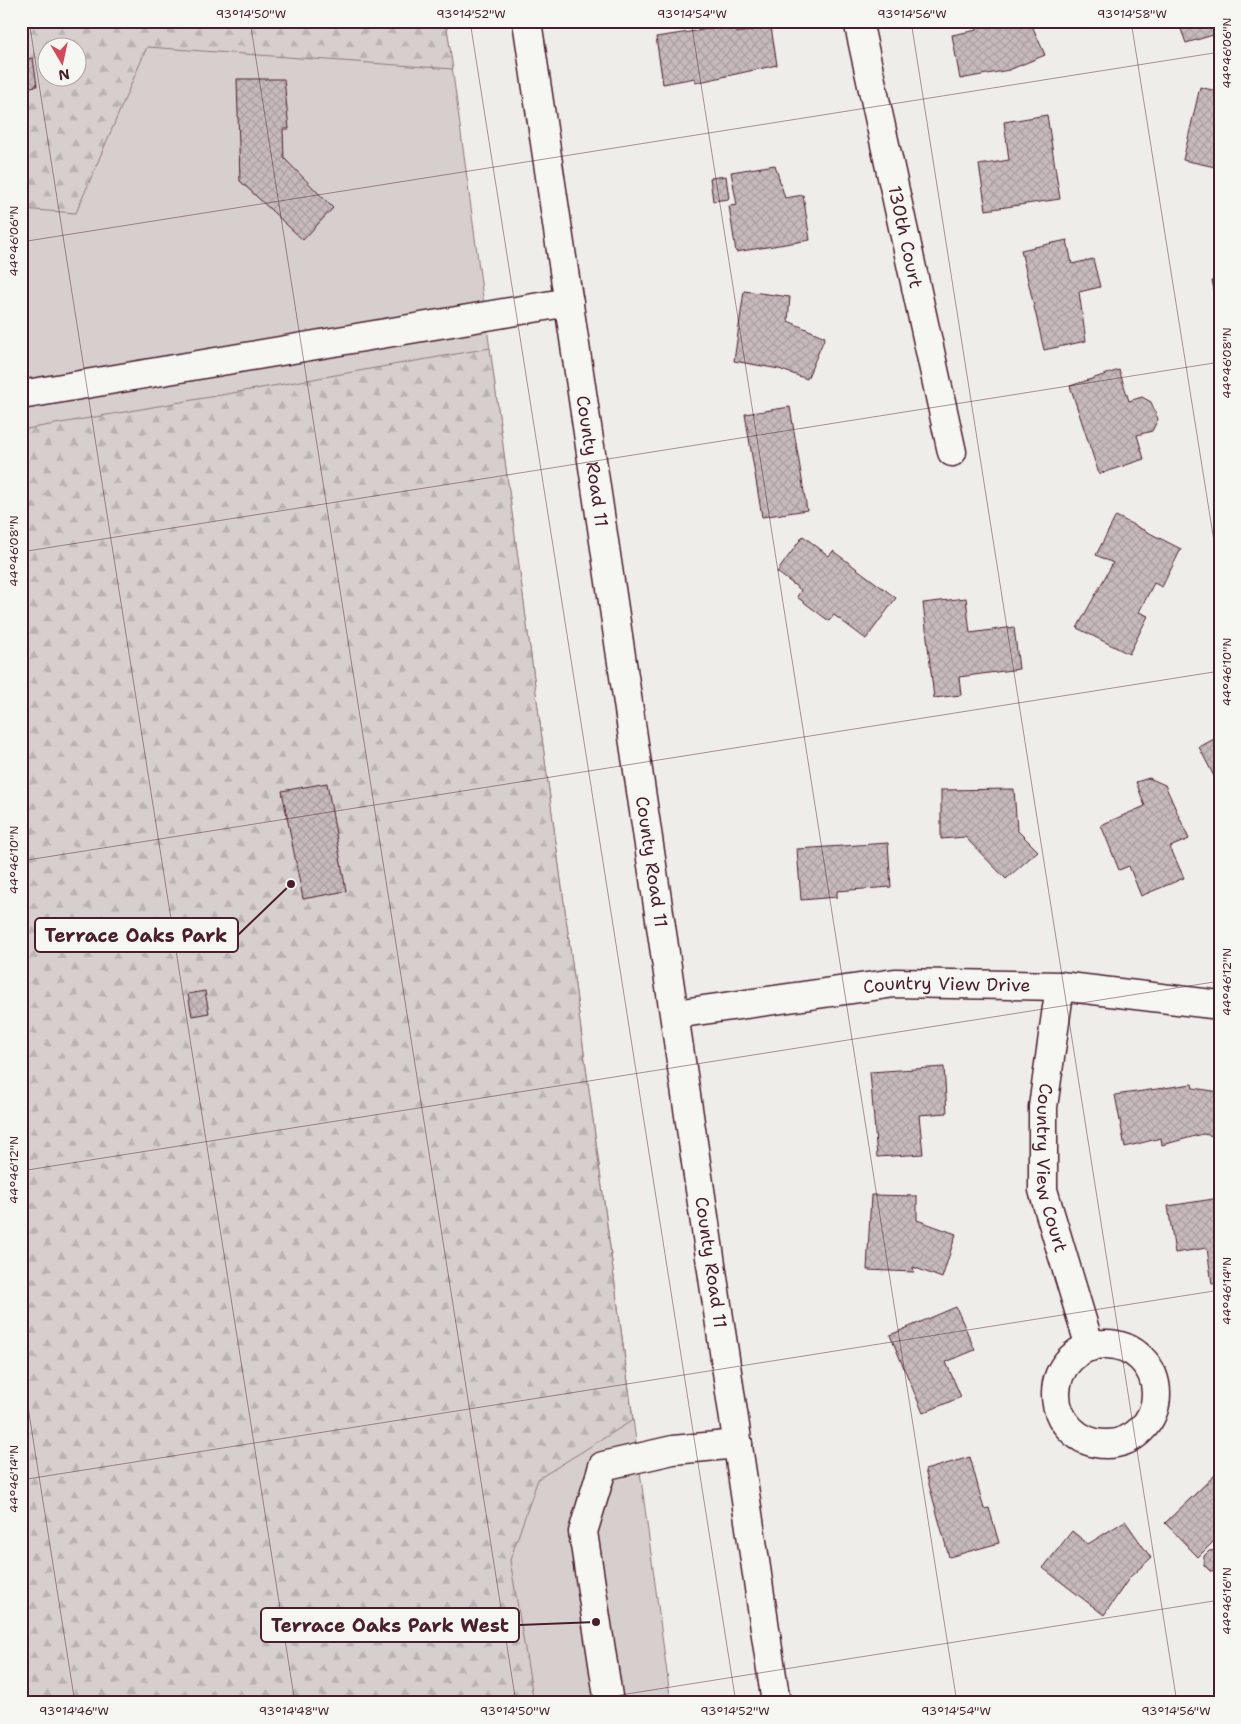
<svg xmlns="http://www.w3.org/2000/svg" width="1241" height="1724" font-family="'Shantell Sans',sans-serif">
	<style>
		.green { fill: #d7cfce; stroke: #90777c; fill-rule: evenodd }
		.forest { fill: url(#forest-firs); stroke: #90777c; fill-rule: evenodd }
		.building { fill: url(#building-cross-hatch); stroke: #4a1f2b }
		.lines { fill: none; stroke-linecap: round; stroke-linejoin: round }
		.minor-casing { stroke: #4a1f2b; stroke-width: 31 }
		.minor { stroke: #f6f6f2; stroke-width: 28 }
		.ticks { fill: none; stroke: #4a1f2b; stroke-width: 1; stroke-opacity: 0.45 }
		.labels { text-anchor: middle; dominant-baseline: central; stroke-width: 4.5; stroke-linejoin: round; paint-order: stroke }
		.street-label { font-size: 18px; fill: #4a1f2b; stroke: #f6f6f2 }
		.leader { fill: none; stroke: #4a1f2b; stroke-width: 2 }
		.callout-dot { fill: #4a1f2b; stroke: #f6f6f2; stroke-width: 2 }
		.callout { fill: #f6f6f2; stroke: #4a1f2b; stroke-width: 2 }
		.callout-label { font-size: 19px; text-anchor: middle; font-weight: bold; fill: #4a1f2b }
		.neatline { fill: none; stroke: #4a1f2b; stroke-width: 2 }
		.ticks-label { font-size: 12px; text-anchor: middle; fill: #4a1f2b }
	</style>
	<defs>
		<pattern id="forest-firs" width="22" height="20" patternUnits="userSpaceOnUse" patternTransform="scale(1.25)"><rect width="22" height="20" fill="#d7cfce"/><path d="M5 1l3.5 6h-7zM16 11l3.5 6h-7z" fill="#bab1b1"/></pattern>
		<pattern id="building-cross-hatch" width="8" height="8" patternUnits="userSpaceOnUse" patternTransform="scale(1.25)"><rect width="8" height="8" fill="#c6babb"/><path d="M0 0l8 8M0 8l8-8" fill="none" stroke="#ac9fa1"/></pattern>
	</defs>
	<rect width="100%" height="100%" fill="#efedea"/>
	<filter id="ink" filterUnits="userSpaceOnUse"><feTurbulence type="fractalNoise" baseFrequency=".02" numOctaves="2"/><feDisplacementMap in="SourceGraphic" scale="10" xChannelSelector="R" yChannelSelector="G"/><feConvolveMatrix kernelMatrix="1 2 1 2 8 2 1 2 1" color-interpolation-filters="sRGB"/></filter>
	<g filter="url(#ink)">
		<path class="green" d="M21 21H446L671 1703H21ZM48 48H78V78H48Z"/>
		<path class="forest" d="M21 21H446L453 69 147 47 76 213 21 209ZM48 48H78V78H48Z
			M490 348 633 1420 538 1479 510 1560 534 1703H21V430Z"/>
		<path class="building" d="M976 21H1030L1045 55 1009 70 960 79 952 35 977 30Z
			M1178 21H1220V33L1186 43Z
			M736 25 737 33 771 27 777 65 695 83V78L663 84 656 37Z
			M33 58 37 86 21 88V60Z
			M237 79H284L289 129H283L284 158 333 208 303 240 240 181Z
			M1200 87 1220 92V168L1183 160Z
			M1047 115 1060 199 986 210 979 165 1009 160 1004 122Z
			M775 165 785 198 803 195 810 240 736 252 729 206 737 205 731 172Z
			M726 176 729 199 713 201 710 178Z
			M1067 240 1072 264 1093 259 1100 287 1079 292 1086 341 1044 350 1021 250Z
			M1220 279V306H1218L1212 281Z
			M744 291 790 297 788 321 825 337 807 379 779 369 734 361Z
			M1119 370 1129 401 1142 397 1151 402 1158 419 1152 431 1137 435 1144 459 1099 474 1070 386Z
			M790 407 807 510 762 517 745 414Z
			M1116 516 1181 549 1162 587 1154 583 1139 612 1148 616 1129 654 1077 628 1113 563 1096 555Z
			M803 536 829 556 833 551 896 598 866 639 834 615 829 621 797 597 801 590 777 572Z
			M966 598 970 633 1014 627 1019 669 959 677 961 695 934 698 923 603Z
			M1220 736V788L1199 747Z
			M1149 778 1165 785 1189 839 1170 847 1184 878 1141 896 1129 866 1119 870 1101 825 1145 806 1136 782Z
			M327 783 346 891 303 899 282 791Z
			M1014 789 1017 830 1038 851 1006 879 965 837 941 839V790Z
			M888 843 891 887 837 891V897L801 900 797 849Z
			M205 991 209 1013 192 1016 188 994Z
			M944 1067 947 1113 919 1115 923 1154 877 1157 870 1072Z
			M1192 1084 1193 1088 1220 1092V1137L1203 1134 1162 1145 1161 1138 1125 1147 1115 1095Z
			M871 1195 917 1196V1220L956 1234 942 1278 913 1267 914 1272 867 1270Z
			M1220 1198V1283L1212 1284 1207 1248 1175 1253 1168 1206Z
			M956 1307 975 1350 946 1362 961 1397 923 1413 890 1335Z
			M970 1457 984 1509 989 1508 999 1543 949 1557 925 1470Z
			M1220 1470V1535L1198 1557 1165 1523Z
			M1125 1521 1151 1558 1130 1577 1104 1615 1043 1568 1072 1531 1088 1544Z
			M1219 1550 1220 1570 1210 1571 1204 1565V1556L1209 1551Z"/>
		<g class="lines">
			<defs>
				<g id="minor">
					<path id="s1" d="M527 21 776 1703"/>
					<path id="s2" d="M858 21 952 452"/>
					<path d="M21 395 569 302"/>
					<path id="s3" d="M1060 986 1043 1107V1190L1090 1347"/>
					<path id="s4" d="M675 1014 895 983 1060 986 1220 1005"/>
					<circle cx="1106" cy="1394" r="50"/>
					<path d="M609 1703 583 1532 603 1466 673 1450 738 1444"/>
				</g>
			</defs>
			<use href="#minor" class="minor-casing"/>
			<use href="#minor" class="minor"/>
		</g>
	</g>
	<path class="ticks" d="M29 21 295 1703M250 21 516 1703M470 21 736 1703M691 21 957 1703M911 21 1177 1703M1131 21 1220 579M21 242 1220 52M21 552 1220 362M21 861 1220 671M21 1171 1220 981M21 1363 75 1703M21 1480 1220 1290M570 1703 1220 1600"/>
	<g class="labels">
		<g class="street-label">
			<text stroke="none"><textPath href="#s2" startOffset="221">130th Court</textPath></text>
			<text stroke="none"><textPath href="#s1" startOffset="445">County Road 11</textPath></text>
			<text stroke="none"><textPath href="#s1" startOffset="850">County Road 11</textPath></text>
			<text stroke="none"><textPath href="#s4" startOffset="274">Country View Drive</textPath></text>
			<text stroke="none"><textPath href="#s3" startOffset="184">Country View Court</textPath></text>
			<text stroke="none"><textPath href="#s1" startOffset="1255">County Road 11</textPath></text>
		</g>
	</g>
	<path class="leader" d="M291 884L238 935M596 1622L519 1625"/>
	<g class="callout-dot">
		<circle cx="291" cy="884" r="5"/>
		<circle cx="596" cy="1622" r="5"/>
	</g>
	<g class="callout">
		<rect x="35" y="918" width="203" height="34" rx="5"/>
		<rect x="261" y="1608" width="258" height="34" rx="5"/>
	</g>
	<g class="callout-label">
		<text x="136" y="942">Terrace Oaks Park</text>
		<text x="390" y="1632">Terrace Oaks Park West</text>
	</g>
	<rect width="1241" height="1724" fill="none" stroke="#f6f6f2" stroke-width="55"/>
	<g transform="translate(62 62) rotate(171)"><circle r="24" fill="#f6f6f2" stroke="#b1a0a2"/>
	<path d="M0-4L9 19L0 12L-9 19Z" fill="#d1495b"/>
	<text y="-8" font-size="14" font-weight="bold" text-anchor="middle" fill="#4a1f2b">N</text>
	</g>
	<rect x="28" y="28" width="1186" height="1668" class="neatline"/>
	<g class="ticks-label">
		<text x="251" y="18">93°14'50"W</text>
		<text x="471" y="18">93°14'52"W</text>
		<text x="692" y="18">93°14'54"W</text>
		<text x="912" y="18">93°14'56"W</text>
		<text x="1132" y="18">93°14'58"W</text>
		<text transform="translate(1227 53) rotate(-90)" y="4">44°46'06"N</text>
		<text transform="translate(14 241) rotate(-90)" y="4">44°46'06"N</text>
		<text transform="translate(1227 363) rotate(-90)" y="4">44°46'08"N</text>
		<text transform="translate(14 551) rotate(-90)" y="4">44°46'08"N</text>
		<text transform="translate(1227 672) rotate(-90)" y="4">44°46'10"N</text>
		<text transform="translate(14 860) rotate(-90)" y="4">44°46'10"N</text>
		<text transform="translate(1227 982) rotate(-90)" y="4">44°46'12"N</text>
		<text transform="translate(14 1170) rotate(-90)" y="4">44°46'12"N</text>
		<text transform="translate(1227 1291) rotate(-90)" y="4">44°46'14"N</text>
		<text transform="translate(14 1479) rotate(-90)" y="4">44°46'14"N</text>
		<text transform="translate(1227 1601) rotate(-90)" y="4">44°46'16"N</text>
		<text x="74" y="1715">93°14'46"W</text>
		<text x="294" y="1715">93°14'48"W</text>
		<text x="515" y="1715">93°14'50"W</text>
		<text x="735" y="1715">93°14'52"W</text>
		<text x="956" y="1715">93°14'54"W</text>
		<text x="1176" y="1715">93°14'56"W</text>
	</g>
</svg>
